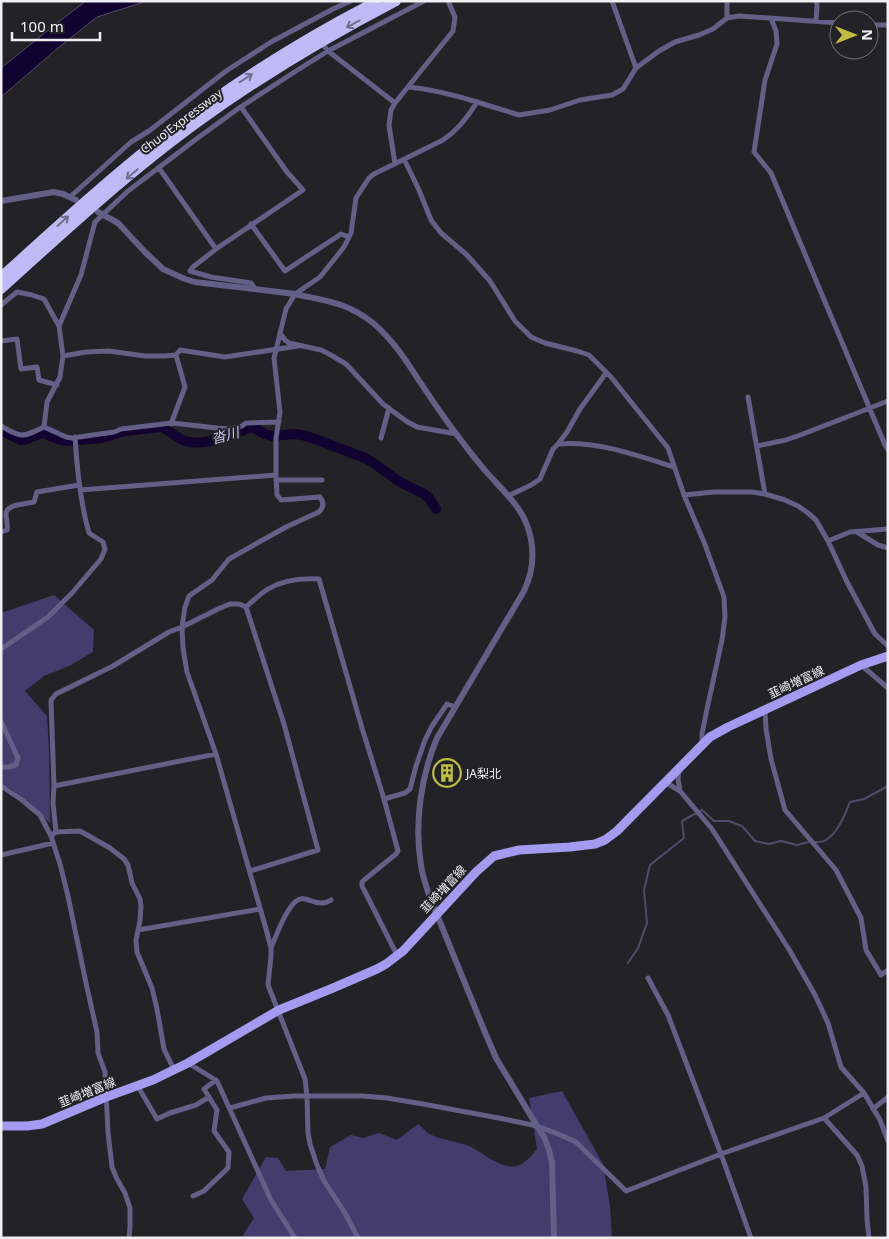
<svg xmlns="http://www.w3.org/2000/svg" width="889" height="1239" font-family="'Noto Sans','Noto Sans JP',sans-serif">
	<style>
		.green { fill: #433c6d }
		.water { fill: #10032f; stroke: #534a6a }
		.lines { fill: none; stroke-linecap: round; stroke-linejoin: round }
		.stream { stroke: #534a6a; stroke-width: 2 }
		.river { stroke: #10032f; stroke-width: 10 }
		.minor { stroke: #635f87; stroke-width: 5 }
		.tertiary { stroke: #635f87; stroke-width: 6 }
		.primary { stroke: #a49aef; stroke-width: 9 }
		.motorway { stroke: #bfb9f6; stroke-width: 10 }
		.oneway { stroke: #706e8e }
		.labels { text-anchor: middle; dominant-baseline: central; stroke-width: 4; stroke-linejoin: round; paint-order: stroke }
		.street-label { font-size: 12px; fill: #efeff2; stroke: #222227 }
		.poi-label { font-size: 12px; fill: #efeff2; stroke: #222227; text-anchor: start }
		.water-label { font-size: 14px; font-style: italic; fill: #c9c5f6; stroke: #222227 }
	</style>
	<rect width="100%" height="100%" fill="#222227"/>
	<path class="green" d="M54 595 94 630 93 652 69 666 44 676 25 691 47 716 49 750 50 823 11 789 1 786V613Z
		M562 1091 603 1164 610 1206 612 1238H241L254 1218 242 1199 266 1157 278 1158 286 1171 325 1169 330 1147 351 1135 363 1138 379 1133 397 1140 418 1124C423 1128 428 1134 434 1136 445 1141 459 1141 471 1147 483 1153 502 1170 517 1166 525 1164 532 1155 537 1149L529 1098Z"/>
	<path class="water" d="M86 1H147L97 17 58 48 1 97V68L56 24Z"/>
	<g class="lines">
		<path class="stream" d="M814 842C818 842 822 843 826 840 838 833 845 814 850 802L864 799 888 786
			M628 963 638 948 647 923 644 890 650 865 684 838 682 821 702 810 714 821H729L742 826 755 841 769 844 781 841 797 845 809 842"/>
		<path class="river" d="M1 430 20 440H24L39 434 43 433 64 441 102 438 124 431 161 427C170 430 176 438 185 441 204 447 231 435 249 428H254L265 434 272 436 295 434 307 436 365 458 372 462 400 482 424 494 429 498 436 509"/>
		<path class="minor" d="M612 1 636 68
			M727 1V18
			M771 18 776 31 777 44 765 80 754 152 771 173 885 445 888 450
			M816 21 817 5 816 1
			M869 25H888
			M324 46 328 51 395 103 391 110 389 125 395 164
			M408 87C432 89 454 95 477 102
			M395 103 453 31 455 17 448 1
			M241 107 287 172 303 190 216 249 193 267 190 271 211 277 251 283 255 289
			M404 159 419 190 431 220 441 233 467 255 490 281 515 321 531 337 545 343 577 351 589 355 611 377 668 448 684 495 704 542 724 597 725 617 722 640 707 709 702 734V743
			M159 168 216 249
			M70 197 131 142 149 131 226 71 271 42 333 9 351 1
			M251 224 285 271 341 234 349 237
			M1 305 17 292 32 295 44 299 59 326 63 356 60 377 47 402 44 427
			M59 326 81 275 95 222 128 191 199 137 239 108 296 71 328 51 424 1
			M280 333 285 340 289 343 321 350 329 354 346 364 383 404 406 421 417 427 457 434
			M1 341 17 339 21 369 37 367 39 380 57 385
			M63 356 86 352 109 351 145 356H165L176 355 180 350 225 357 298 346
			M748 397 765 494
			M171 424 185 387 176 355
			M1 426C22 439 23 437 44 427L66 437 72 438 114 432 121 429 163 424 172 423 217 428 230 429 242 426 246 423 279 422
			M381 438 389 408
			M558 444C595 440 639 456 674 467
			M757 446 786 440 803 434 888 401
			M276 480H322
			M80 490 276 475
			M684 495 714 492H752L765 494 785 500 798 506 808 513 816 520 828 541 847 582 875 634 888 646
			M508 496 531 485 540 479 553 449 558 444 567 432 580 409 606 373
			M1 532 7 530C8 524 6 520 6 514 6 504 26 504 34 502L37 492 79 485
			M857 532 878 545 888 548
			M828 541 850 532 888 529
			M246 607 284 724 318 850 250 871
			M1 649 48 617 72 593 101 559 105 549 103 542 89 533C80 502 77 470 75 437
			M861 665 888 688
			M765 710 766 729 771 759 785 810 836 870 861 918 866 950 881 975 888 970
			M1 721 18 758 16 765 9 767H1
			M679 769 678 779 680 791
			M665 782 680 791 712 829 790 951 815 995 828 1023 841 1067 864 1093 880 1120 888 1141
			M1 786 22 800 40 815 51 836
			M54 786 51 700 56 694 113 666 169 632 182 627 218 609 230 604H239L246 607C253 601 260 594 268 589 283 580 302 578 319 579L362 728 384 799 405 793 410 789 416 766 425 740 432 726 447 704 455 707
			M384 799 398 851 396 854 364 880 362 882V886L397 955
			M56 832 80 831 110 848 124 859 128 865 132 883 140 899 141 906 140 921 136 940 137 952 152 988 157 1009 164 1049 174 1070
			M1 855 53 843
			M138 930 260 909
			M271 948C276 937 290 894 305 899 315 902 322 906 331 900
			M648 978 668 1015 721 1154 751 1238
			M188 1063 217 1081 271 1200 295 1238
			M137 1085 157 1119 170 1113 196 1105 209 1097
			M230 1108 266 1098 294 1096H363L387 1098 423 1104 504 1119 537 1126 556 1133 576 1142 626 1191 721 1154 824 1118 864 1093
			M873 1109 888 1097
			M824 1118 857 1155 862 1166 866 1187 867 1219 869 1238
			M193 1196 204 1191 228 1168 229 1152 214 1131 217 1110 204 1089 216 1080
			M129 1238 130 1227V1208L125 1193 117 1179 112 1167 108 1132 105 1072 98 1053 97 1032 86 983 68 896 60 864 51 836 56 832 53 803 54 786 216 754
			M358 1238 345 1213 324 1181 317 1165 310 1144 308 1133 307 1096 305 1079 268 985 271 956V948L266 929 216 754 187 672 183 648 182 627 185 607 189 596 212 580 229 559 286 527 319 512C324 507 324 502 320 497L281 500 277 495 276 475V438L280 412 274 358 286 309 295 294 320 277 344 247 351 233 356 198 369 178 374 174 443 140C458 130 468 117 477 102L519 115 550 110 580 100 612 95 623 89 636 68 659 51 675 42 699 35 713 29 727 18 739 16 839 23"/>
		<path class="tertiary" d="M1 201 54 192 63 194 76 200
			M98 212 118 223 145 252 163 269 185 279 195 282 295 294C325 301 347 302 373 323 392 339 406 360 420 382 434 403 448 424 464 444 473 456 482 468 493 479 505 493 520 506 527 525 535 547 534 570 524 591L437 738C421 776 414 824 421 865 422 875 426 885 429 895L484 1030 496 1058 545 1139 549 1150 552 1162 554 1238"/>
		<path class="primary" d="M1 1126H27L42 1124 106 1097 153 1080 188 1063 279 1010 333 988 377 969 386 964 403 951 476 872 494 856 519 850 570 847 595 844 605 840 617 831 710 737 728 727 861 665 888 656"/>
		<path class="motorway" d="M1 277C50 233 98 188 150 147 221 91 297 42 377 1
			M1 289C65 231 129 172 198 122 261 76 327 37 396 1"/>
	</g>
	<defs><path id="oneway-shaft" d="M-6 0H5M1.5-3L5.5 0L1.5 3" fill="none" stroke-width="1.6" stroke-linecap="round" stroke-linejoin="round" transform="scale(1.25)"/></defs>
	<g class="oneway">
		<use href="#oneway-shaft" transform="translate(353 24) rotate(151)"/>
		<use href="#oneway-shaft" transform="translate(246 78) rotate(-33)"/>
		<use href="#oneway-shaft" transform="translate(132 174) rotate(140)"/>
		<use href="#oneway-shaft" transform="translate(63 221) rotate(-42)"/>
	</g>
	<defs>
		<symbol id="building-ring" viewBox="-11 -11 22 22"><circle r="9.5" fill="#222227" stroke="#c0be41" stroke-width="1.5"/><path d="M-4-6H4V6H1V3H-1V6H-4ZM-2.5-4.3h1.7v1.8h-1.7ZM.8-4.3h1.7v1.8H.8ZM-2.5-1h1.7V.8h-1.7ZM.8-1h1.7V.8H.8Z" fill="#c0be41"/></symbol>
	</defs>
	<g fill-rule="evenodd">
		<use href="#building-ring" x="431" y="757" width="32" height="32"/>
	</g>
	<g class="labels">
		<g class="street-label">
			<text transform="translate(181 121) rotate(-37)">Chuo Expressway</text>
			<text transform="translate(796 682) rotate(-25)">韮崎増富線</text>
			<text transform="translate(443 889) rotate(-47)">韮崎増富線</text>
			<text transform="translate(87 1092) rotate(-22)">韮崎増富線</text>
		</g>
		<g class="poi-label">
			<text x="466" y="773">JA梨北</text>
		</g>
		<g class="water-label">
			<text transform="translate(225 435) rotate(-15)">沓川</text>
		</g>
	</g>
	<rect width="889" height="1239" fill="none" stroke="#efeff2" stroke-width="5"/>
	<g transform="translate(854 35) rotate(90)"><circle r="24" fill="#222227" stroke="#747478"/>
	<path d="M0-4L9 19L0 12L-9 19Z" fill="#c0be41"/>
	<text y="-8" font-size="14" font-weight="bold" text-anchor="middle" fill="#efeff2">N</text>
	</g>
	<path d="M12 32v8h88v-8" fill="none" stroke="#efeff2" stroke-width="2.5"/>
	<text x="20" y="32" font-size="15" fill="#efeff2" stroke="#222227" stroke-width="4" paint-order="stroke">100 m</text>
</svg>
